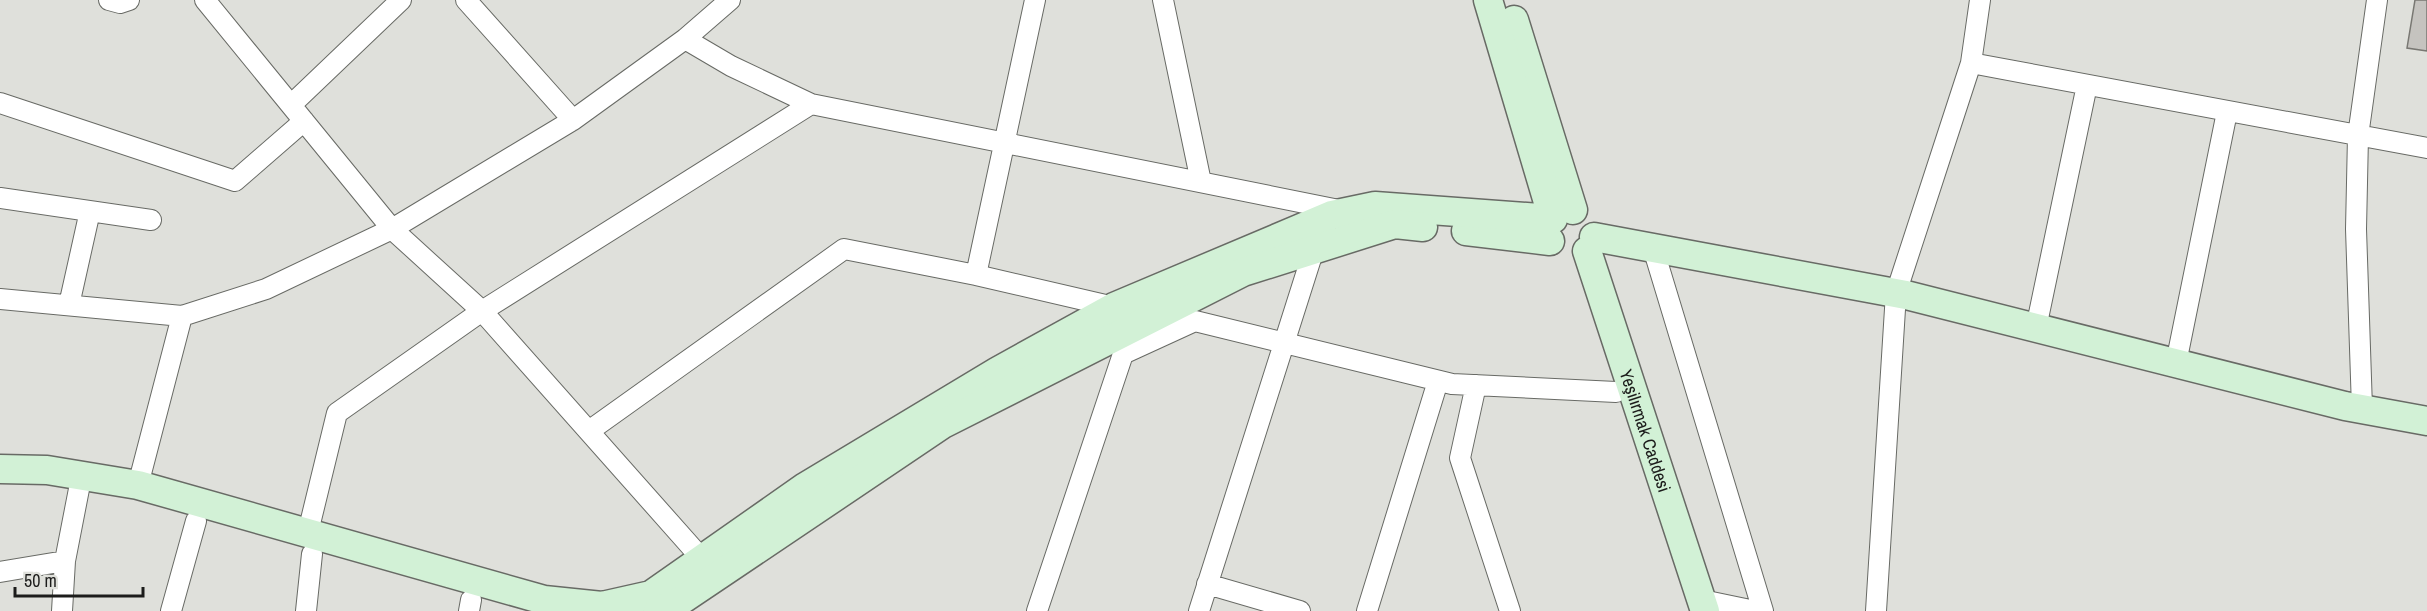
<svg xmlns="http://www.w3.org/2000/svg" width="2427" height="611" font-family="'Archivo Narrow',sans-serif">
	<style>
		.building { fill: #c5c3bf; stroke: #787772; stroke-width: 1.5 }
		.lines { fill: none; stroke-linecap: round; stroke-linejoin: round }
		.street-casing { stroke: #686a65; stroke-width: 22 }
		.secondary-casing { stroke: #686a65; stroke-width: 31 }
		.street { stroke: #fff; stroke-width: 20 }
		.secondary { stroke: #d2f1d6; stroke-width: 28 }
		.labels { text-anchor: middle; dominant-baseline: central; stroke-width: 6; stroke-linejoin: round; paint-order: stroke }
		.street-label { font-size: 18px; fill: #1c1c1b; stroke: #dfe0db }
	</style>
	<rect width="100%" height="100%" fill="#dfe0db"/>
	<path class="building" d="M2415 0H2427V51L2407 48Z"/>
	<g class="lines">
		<defs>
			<path id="street" d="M109 0 120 3 129 0
				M205 0 392 229 482 311 702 559
				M466 0 573 120
				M1163 0 1201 182
				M685 39 731 66 811 104
				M1971 63 2427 148
				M0 103 235 181 304 121
				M291 105 401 0
				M0 198 151 220
				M1653 248 1763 611
				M976 275 1035 0
				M0 299 182 316 266 289 392 229 573 120 685 39 730 0
				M69 305 90 211
				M2036 328 2087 85
				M2176 363 2227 112
				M1476 385 1460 458 1510 611
				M2362 408 2356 229 2358 136 2377 0
				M589 431 844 249 976 275 1114 307
				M138 485 182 316
				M308 532 337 413 482 311 811 104 1344 211
				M0 572 65 561
				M1207 584 1300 611
				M1702 600 1755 611
				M62 611 65 561 79 489
				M171 611 196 521
				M306 611 312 554
				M469 611 471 600
				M1037 611 1123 354 1195 321 1452 384 1616 392
				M1199 611 1314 249
				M1367 611 1438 381
				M1876 611 1896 293 1971 63 1980 0"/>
			<g id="secondary">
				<path d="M1514 20 1573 210"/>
				<path d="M1466 231 1550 241"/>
				<path d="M1594 237 1906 295 2345 406 2427 421"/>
				<path id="s1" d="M1587 251 1705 611"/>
				<path d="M0 469 47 470 138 485 544 600 602 606 651 595 805 487 998 371 1114 307 1332 215 1375 206 1553 219 1488 0"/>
				<path d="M658 611 683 599 943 424 1243 272 1395 224 1423 227"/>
			</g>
		</defs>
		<use href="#street" class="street-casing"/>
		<use href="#secondary" class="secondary-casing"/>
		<use href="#street" class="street"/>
		<use href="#secondary" class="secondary"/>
	</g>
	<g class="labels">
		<g class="street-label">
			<text stroke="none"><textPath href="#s1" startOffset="189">Yeşilırmak Caddesi</textPath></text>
		</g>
	</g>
	<path d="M15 587v9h128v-9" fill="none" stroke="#1c1c1b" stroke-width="3"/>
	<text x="24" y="587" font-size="18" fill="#1c1c1b" stroke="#dfe0db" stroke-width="4.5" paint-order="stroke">50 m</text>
</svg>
